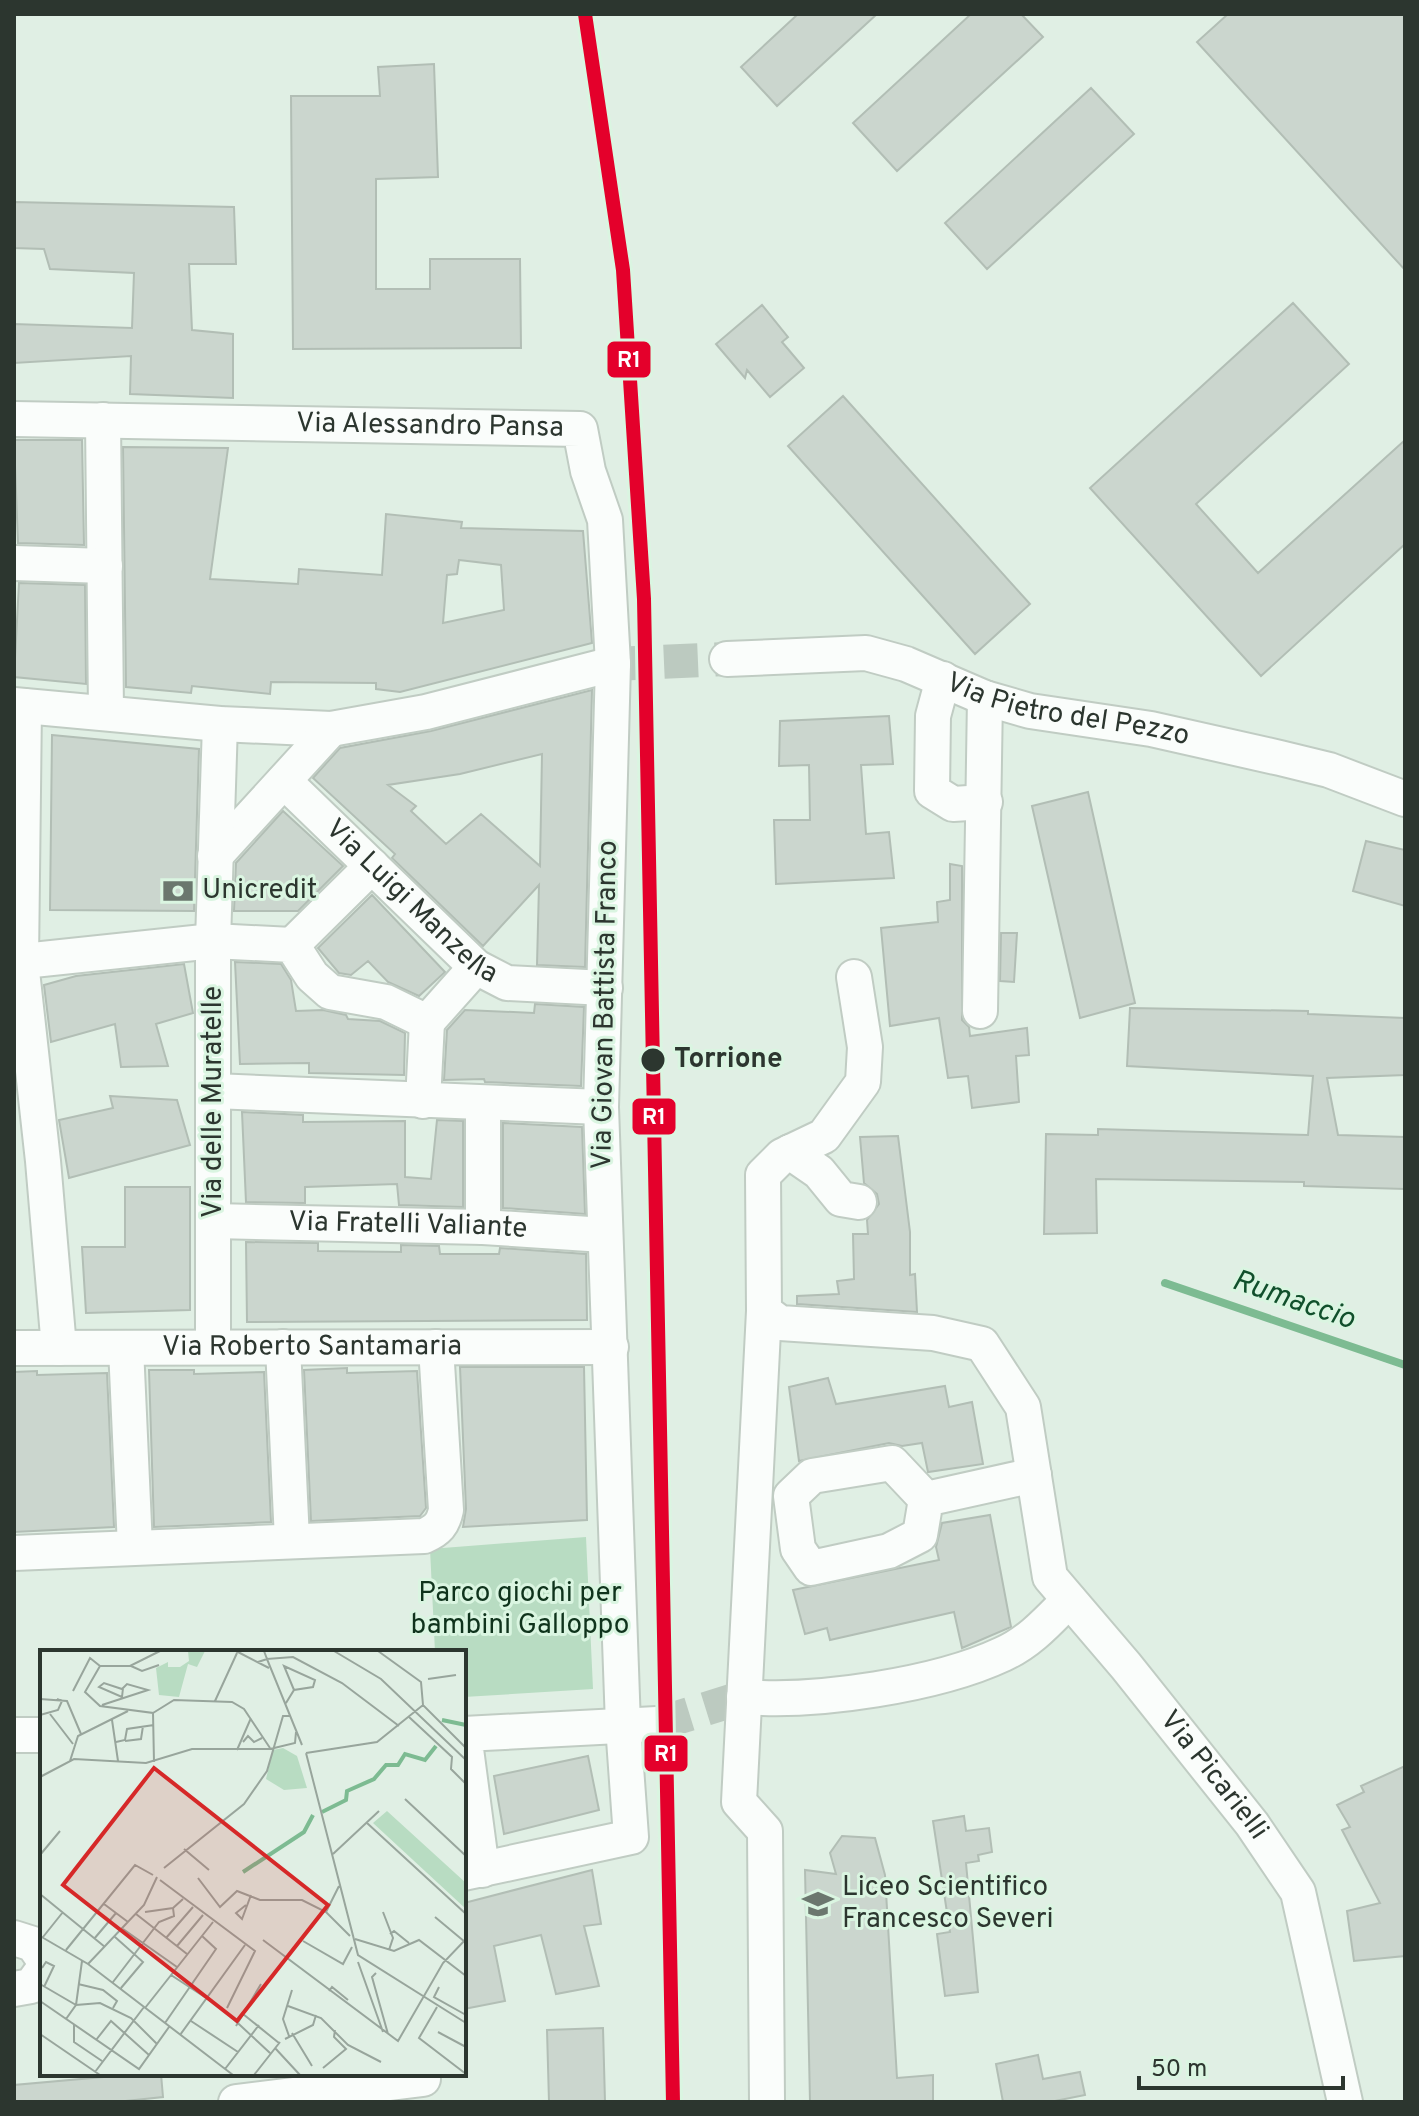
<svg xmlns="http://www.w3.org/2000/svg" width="1419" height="2116" font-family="Overpass,sans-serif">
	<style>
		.green { fill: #b8dcc2 }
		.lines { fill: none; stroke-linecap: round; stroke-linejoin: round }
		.stream { stroke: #7dbb92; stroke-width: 8 }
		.building { fill: #cbd6ce; stroke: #b2beb5; stroke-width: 2; fill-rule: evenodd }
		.minor-tunnel { stroke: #bccac0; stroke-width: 34; stroke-dasharray: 34 17; stroke-linecap: butt }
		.minor-casing { stroke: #c0ccc3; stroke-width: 38 }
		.minor { stroke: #fafdfb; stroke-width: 34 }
		.rail-1-casing { stroke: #daf5e1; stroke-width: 20 }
		.rail-1 { stroke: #e4002b; stroke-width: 14 }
		.stop-dot { fill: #2c362f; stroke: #daf5e1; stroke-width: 3 }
		.labels { text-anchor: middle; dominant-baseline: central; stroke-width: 6; stroke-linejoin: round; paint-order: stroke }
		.street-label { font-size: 28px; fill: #2c362f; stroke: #daf5e1 }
		.poi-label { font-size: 28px; fill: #2c362f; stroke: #daf5e1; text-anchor: start }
		.stop-label { font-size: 28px; font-weight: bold; fill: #2c362f; stroke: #daf5e1; text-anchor: start }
		.park-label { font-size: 28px; fill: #0f331c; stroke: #daf5e1 }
		.water-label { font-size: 30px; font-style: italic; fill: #11502c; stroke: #daf5e1 }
		.inset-river { fill: none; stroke: #7dbb92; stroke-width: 4 }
		.inset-road { fill: none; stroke: #98a59c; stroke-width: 2 }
		.view { fill: #d62828; fill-opacity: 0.15; stroke: #d62828; stroke-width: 4 }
		.inset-edge { fill: none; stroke: #2c362f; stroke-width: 4 }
		.line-badge { stroke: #daf5e1; stroke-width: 3 }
		.badge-label { font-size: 22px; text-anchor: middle; font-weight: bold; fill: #fff }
	</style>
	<rect width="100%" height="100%" fill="#e0efe4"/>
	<path class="green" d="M586 1537 593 1689 464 1697V1652H435L430 1549Z"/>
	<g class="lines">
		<path class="stream" d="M1165 1283 1405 1365"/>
	</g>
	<path class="building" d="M798 14H877L777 106 741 67Z
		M971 14H1021L1043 37 897 171 853 123Z
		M1228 14H1405V270L1197 42Z
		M434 64 438 177 376 179V289H430V259H520L521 348 293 349 291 96H380L378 67Z
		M1091 88 1134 134 987 269 945 223Z
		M14 202 234 207 236 264H189L192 330 233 334V398L130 394 131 356 14 363V324L132 328 134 273 50 269 44 249 14 248Z
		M1293 303 1349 364 1196 504 1258 573 1405 440V544L1261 676 1090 488Z
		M762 305 788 337 782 342 804 368 770 397 747 370 745 378 716 344Z
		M843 396 1030 604 975 654 788 446Z
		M14 440H82L84 545 18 543Z
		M123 447 228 448 210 579 298 584 299 569 382 575 386 514 462 522 461 528 583 531 592 643 400 692 376 689V683L271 682 270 694 192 686 191 693 126 687ZM459 560 501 565 504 610 443 623 447 575 457 574Z
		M19 583 85 585 86 684 14 677Z
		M592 690 585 967 537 965 539 885 483 946 392 858 395 854 313 778 340 748 431 731ZM542 754 540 866 481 814 446 844 411 811 416 806 388 785 460 774Z
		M889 716 893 764 861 765 866 834 889 832 894 878 776 884 774 820H810L809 765 779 766 780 721Z
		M52 735 199 749 194 911 50 910Z
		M1088 792 1135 1003 1080 1018 1032 806Z
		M283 811 343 866 298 911H234L236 863Z
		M1366 841 1405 850V906L1353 891Z
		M950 864 962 866V1020L969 1027 970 1036 1027 1028 1029 1055 1016 1056 1019 1102 972 1108 968 1076 948 1078 939 1018 890 1026 881 928 938 922 937 902 950 900Z
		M372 895 445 972 419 996 388 982 368 961 351 975 339 973 318 948Z
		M1001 933H1017L1014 982 1000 981Z
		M235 962 281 964 291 980 296 1011 323 1010 346 1015 348 1019 380 1021 405 1033 404 1075 309 1073V1063L240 1064Z
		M184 964 193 1013 156 1024 168 1066 121 1067 115 1024 51 1042 44 985 76 976Z
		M535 1004 584 1007 581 1086 485 1082 484 1079 444 1080 447 1030 465 1010 534 1013Z
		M1130 1008 1308 1011V1014L1405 1018V1075L1327 1078 1338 1135 1405 1137V1189L1304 1186V1182L1096 1179 1097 1233 1044 1234 1046 1134 1098 1135V1129L1308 1135 1313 1076 1127 1066Z
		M110 1096 177 1100 190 1145 69 1178 59 1120 113 1108Z
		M242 1112 303 1115V1122L405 1121V1177L431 1179 437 1120 463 1121V1207L399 1205 397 1184 305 1187V1203L246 1202Z
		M503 1123 582 1127 585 1214 503 1208Z
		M898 1136 910 1232V1275L915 1274 917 1312 797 1304V1296L839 1294 837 1281 854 1279 853 1234H868L867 1220 879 1204 877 1194 864 1183 860 1137Z
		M125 1187H190V1310L86 1313 82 1247H125Z
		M246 1242 318 1243V1251L401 1252V1245L439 1246 440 1254H499L500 1248 586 1254 587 1320 247 1322Z
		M460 1367H584L587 1520 463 1527 466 1509Z
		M347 1368V1373L417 1371 426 1508 420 1516 311 1521 304 1370Z
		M149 1370H194V1374L264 1372 271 1522 154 1527Z
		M37 1371V1375L107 1373 114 1527 14 1532V1372Z
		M828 1378 836 1404 945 1386 949 1407 972 1402 983 1464 928 1472 922 1443 902 1446 889 1443 799 1461 789 1387Z
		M990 1515 1011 1627 962 1648 954 1612 830 1640 827 1628 805 1634 793 1590 939 1560 936 1547 942 1523Z
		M588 1756 599 1810 504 1834 494 1776Z
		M1405 1766V1956L1354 1961 1347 1911 1380 1903 1342 1830 1350 1827 1337 1805 1364 1792 1361 1786Z
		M964 1816 966 1831 989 1828 992 1852 978 1855 979 1861 966 1863 978 1992 945 1996 937 1934 950 1932 933 1821Z
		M842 1836 875 1838 885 1875 897 2078 933 2075V2102H810L805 1870 836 1874 830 1853Z
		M592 1870 601 1924 584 1926 599 1986 556 1994 541 1935 494 1946 505 2001 464 2009V1903Z
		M603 2028 605 2102H549L547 2030Z
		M1038 2055 1043 2079 1080 2072 1085 2095 1050 2102H1003L996 2064Z
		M103 2074H161L163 2097 116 2102H14V2085L103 2077Z"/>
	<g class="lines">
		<path class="minor-tunnel" d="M613 664 727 659
			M657 1724 744 1697"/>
		<defs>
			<g id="minor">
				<path id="s1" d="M14 419 580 429 588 471 605 520 613 664 601 1107 623 1725 631 1837 464 1873"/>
				<path d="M103 420 106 712"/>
				<path d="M14 563 105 566"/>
				<path id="s2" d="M727 659 866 653 906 664 985 698 1030 711 1151 729 1280 758 1329 770 1405 799"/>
				<path d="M943 679 933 716 932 791 953 804 985 802"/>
				<path d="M14 705 220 724 331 729 426 712 613 664"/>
				<path d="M24 706 21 962 43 1161 59 1348"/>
				<path id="s3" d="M284 781 476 967 507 983 605 988"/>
				<path d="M215 856 331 729"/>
				<path d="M292 945 372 866"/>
				<path d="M14 962 213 941 292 945 312 976 330 992 386 1002 427 1022 476 967"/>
				<path id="s4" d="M854 977 865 1047 863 1082 824 1136 782 1156 763 1175 764 1311 780 1323 933 1333 982 1344 1023 1407 1050 1577 1126 1666 1252 1824 1298 1892 1345 2102"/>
				<path d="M980 1011 985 698"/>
				<path d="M214 1091 601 1107"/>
				<path d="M423 1101 427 1022"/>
				<path d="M790 1152 819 1172 841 1199 859 1202"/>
				<path id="s5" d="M214 1221 483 1227 604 1235"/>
				<path d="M483 1227V1105"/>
				<path d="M764 1311 739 1802 765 1831 767 2102"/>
				<path d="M213 1347V941L220 724"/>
				<path d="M283 1347 292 1540"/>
				<path id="s6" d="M14 1348 611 1347"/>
				<path d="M126 1348 135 1547"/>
				<path d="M926 1499 892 1463 812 1476 791 1496 798 1549 811 1568 889 1551 920 1535 926 1499 1034 1475"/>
				<path d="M14 1553 424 1536C438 1530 443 1524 446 1510L436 1347"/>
				<path d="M744 1697C816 1703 937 1685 1003 1654 1030 1642 1049 1620 1069 1600"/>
				<path d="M14 1735H42"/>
				<path d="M482 1870 464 1734 657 1724"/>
				<path d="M14 1938 33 1944 42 1957"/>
				<path d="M14 1989 31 1986 42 1971"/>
				<path d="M236 2102 423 2079"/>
			</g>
		</defs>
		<use href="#minor" class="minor-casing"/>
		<use href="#minor" class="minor"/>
		<defs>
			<path id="rail-1" d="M585 14 623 270 644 599 673 2102"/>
		</defs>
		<use href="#rail-1" class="rail-1-casing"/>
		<use href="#rail-1" class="rail-1"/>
	</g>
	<defs>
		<symbol id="bank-bare" viewBox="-9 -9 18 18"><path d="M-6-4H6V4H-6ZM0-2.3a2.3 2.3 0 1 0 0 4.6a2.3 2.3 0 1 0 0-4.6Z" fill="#6b776e" stroke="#daf5e1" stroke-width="2.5" paint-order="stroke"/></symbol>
		<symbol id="school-bare" viewBox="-9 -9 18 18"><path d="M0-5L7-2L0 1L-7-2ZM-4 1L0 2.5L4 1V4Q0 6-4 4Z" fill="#6b776e" stroke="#daf5e1" stroke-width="2.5" paint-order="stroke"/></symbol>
	</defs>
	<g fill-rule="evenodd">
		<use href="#bank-bare" x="156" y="869" width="44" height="44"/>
		<use href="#school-bare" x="796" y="1882" width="44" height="44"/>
	</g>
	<circle class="stop-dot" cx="653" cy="1060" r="13"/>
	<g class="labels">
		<g class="street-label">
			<text stroke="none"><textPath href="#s1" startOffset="416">Via Alessandro Pansa</textPath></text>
			<text stroke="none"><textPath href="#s2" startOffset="350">Via Pietro del Pezzo</textPath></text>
			<text stroke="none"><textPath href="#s3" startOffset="176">Via Luigi Manzella</textPath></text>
			<text transform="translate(606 1005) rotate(-89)">Via Giovan Battista Franco</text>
			<text transform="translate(214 1102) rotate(-90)">Via delle Muratelle</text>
			<text stroke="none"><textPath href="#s5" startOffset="194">Via Fratelli Valiante</textPath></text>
			<text stroke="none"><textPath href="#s6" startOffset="298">Via Roberto Santamaria</textPath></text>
			<text stroke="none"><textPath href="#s4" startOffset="1110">Via Picarielli</textPath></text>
		</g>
		<g class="poi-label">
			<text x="202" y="891">Unicredit</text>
			<text x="842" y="1888">Liceo Scientifico<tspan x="842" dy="32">Francesco Severi</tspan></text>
		</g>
		<g class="stop-label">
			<text x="674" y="1060">Torrione</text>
		</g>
		<g class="park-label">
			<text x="520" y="1594">Parco giochi per<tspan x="520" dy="32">bambini Galloppo</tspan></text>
		</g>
		<g class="water-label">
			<text transform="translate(1293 1301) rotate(19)">Rumaccio</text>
		</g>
	</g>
	<g transform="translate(40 1650)">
		<rect width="426" height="426" fill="#e0efe4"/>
		<path d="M148 1H165L157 17 148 14 139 47 119 45 116 18 128 12V17H140L149 11ZM243 98 257 106 267 138 244 140 226 129 233 100ZM347 161 426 233V259L333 173Z" fill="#b8dcc2"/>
		<path class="inset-river" d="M402 70 426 75M282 162 306 150 307 141 334 129 346 115H358L365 104 385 110 396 96M203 222 264 182 273 165"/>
		<path class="inset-road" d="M196 1 229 18M224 1 227 9 253 7 302 33 359 76M294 1 341 29 426 110M338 1 381 32 383 55M218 12 227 9 262 95M91 16 102 21 119 15M388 29 416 25M33 41 50 8 60 16M0 49 27 51 41 84M175 51 197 3M246 53 254 40 273 37 275 30 244 16 254 40M62 55 108 40 87 34 82 39 64 33 59 37 82 47 83 38M113 63 134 50 192 52 204 59 230 98M10 64 33 94M0 65 18 60 22 51 17 49M369 67 412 107 411 119 426 134M72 70 78 111M85 91 101 89 103 76M76 92 85 90 87 79 114 75M203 92 208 86 214 92 222 88M197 100 211 68M266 103 318 305 426 373M266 103 337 92 383 55 426 98M30 111 38 86 88 61M114 112 113 63 60 56 45 42 60 16H90L120 1M0 127 34 109 106 113 152 99H230L255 93 256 82M365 149 426 206M327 173 426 264M144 199 169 220M293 204 339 161M0 205 20 181M124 218 204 154 227 121 243 66H251M158 228 180 257 197 241 220 250H262L286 262 310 286M120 230 215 301 187 358M0 244 65 297M64 254 88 272M206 255 196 263 202 269 211 245M105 262 133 258 143 249M286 262 299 236M343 262 353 288 349 300M96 264 147 304M395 267 425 292M83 279 137 317M350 284 354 281 369 293M0 286 48 314 193 425M3 287 23 262M75 287 103 312 81 338M126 288 153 257M54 289 76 263M315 289 354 301 379 290 426 326M223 290 358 391 403 313 426 289M263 291 303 314 312 297M137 296 163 265M26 300 95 215 113 225M318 312 343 382M48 314 104 255 117 227M2 318 6 312 14 316 4 337M336 323 332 327 348 384M131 325 183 359M73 332 119 272 134 266 133 258M0 334 36 355M38 334 63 340 77 351 73 358M399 337 394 347 426 365M289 341 292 337 308 350M0 351 99 419 129 377M36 355 42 311M248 356 281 368 308 395 341 412M397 357 379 388 426 424M105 358 173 272M187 363 230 403M203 364 239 393M26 369 36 355 60 353 91 368 117 394M151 371 198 402M125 373 176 299 162 286M34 375V392L62 411M196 376 221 334M398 382 426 397M252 383 272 416M0 384 60 425M140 385 205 295M249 386 243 369 252 340M245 389 273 375 276 365M56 390 71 371 109 405M235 398 260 425M283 418 306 399 294 387 295 380M185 419 219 375M55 422 104 357M214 425 240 392"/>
		<path class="view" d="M114 118 288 255 197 371 23 235Z"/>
		<rect width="426" height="426" class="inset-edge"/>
	</g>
	<g class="line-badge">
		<rect x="606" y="340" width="46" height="39" rx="8" fill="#e4002b"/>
		<rect x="631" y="1097" width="46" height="39" rx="8" fill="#e4002b"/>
		<rect x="643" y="1734" width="46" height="39" rx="8" fill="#e4002b"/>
	</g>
	<g class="badge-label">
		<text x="629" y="367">R1</text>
		<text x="654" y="1124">R1</text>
		<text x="666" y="1761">R1</text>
	</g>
	<rect width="1419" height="2116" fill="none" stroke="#2c362f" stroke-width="32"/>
	<path d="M1139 2076v12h204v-12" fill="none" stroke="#2c362f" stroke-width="4"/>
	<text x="1151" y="2076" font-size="24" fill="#2c362f" stroke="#daf5e1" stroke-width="6" paint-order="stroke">50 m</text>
</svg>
